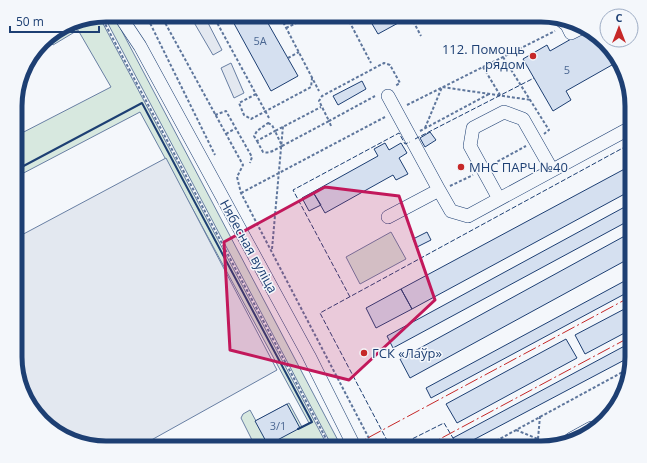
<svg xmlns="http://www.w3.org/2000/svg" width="647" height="463" font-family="'Open Sans',sans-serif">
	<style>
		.green { fill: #d7e8df; stroke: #687fa3 }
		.parking { fill: #e3e8f0; stroke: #687fa3 }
		.building { fill: #d5e0f0; stroke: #1d3f73 }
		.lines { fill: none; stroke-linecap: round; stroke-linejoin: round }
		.minor-casing { stroke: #1d3f73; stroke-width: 14 }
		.major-casing { stroke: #1d3f73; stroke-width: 18 }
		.path { stroke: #5e769c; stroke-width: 2; stroke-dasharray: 3 2; stroke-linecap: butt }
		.minor { stroke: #f4f7fb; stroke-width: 13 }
		.major { stroke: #f4f7fb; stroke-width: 17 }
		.fence { stroke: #1d3f73; stroke-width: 1; stroke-dasharray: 5 2; stroke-linecap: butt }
		.wall { stroke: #1d3f73; stroke-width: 2 }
		.power { stroke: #c62828; stroke-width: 1; stroke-dasharray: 14 3 2 3; stroke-linecap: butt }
		.marked { fill: #c2185b; fill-opacity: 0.2; stroke: #c2185b; stroke-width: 3; stroke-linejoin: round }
		.poi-dot { fill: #c62828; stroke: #f4f7fb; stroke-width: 1.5 }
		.labels { text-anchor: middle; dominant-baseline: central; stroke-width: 3; stroke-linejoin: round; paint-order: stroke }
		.number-label { font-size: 11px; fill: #4b6792 }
		.poi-label { font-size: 13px; fill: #1d3f73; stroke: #f4f7fb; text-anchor: start }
		.street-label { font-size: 13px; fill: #1d3f73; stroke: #f4f7fb }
		.rim { fill: none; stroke: #1d3f73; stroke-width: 5 }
	</style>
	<rect width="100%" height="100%" fill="#f4f7fb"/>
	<path class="green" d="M76 20H101L325 441 312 448H256L241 418 243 414 250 410 256 421 289 403 302 427 309 423 140 112 16 177V136L111 87 78 30 53 45 47 37Z
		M106 20H116L342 448H333Z
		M391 232 406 259 360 284 346 257Z"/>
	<path class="parking" d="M192 19H206L222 50 213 55Z
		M231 63 244 93 234 98 221 68Z
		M166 158 277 370 137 448H100L50 429 27 402 16 369V238Z"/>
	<path class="building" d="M368 17H397L400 22 378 34Z
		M231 18H265L298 76 271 91Z
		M587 30 597 34 619 61 566 91 571 100 553 111 523 59 547 45 550 51Z
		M362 81 366 89 338 105 333 96Z
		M430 132 436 140 425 147 420 138Z
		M385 143 389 150 401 143 407 153 399 158 408 174 396 180 393 175 325 213 313 192 378 156 374 149Z
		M632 165V190L412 309 401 289Z
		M313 192 321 205 309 211 302 198Z
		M632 203V219L393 348 387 336Z
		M427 232 431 240 417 247 413 239Z
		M632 232V257L410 378 400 359Z
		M632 277V290L431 398 426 388Z
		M401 289 412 309 376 328 366 308Z
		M632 305V329L585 354 575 335Z
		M566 339 577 358 457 423 446 404Z
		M632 342V356L458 448 453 438Z
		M287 404 300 428 268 445 255 421Z"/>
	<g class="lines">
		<defs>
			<path id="minor" d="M122 19 140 46 309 356 355 448
				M562 21 567 25 571 33 581 28
				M388 96 439 190 388 217
				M439 190 451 211 468 216 632 127
				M499 199 470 146 473 128 504 112 523 119 552 170"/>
			<path id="major" d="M572 441 592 430"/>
		</defs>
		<use href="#minor" class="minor-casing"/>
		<use href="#major" class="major-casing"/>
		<path class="path" d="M347 17 371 63
			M411 17 421 36
			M281 18 319 91
			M148 19 215 155
			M163 19 243 165 237 177 241 193 374 448
			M215 19 269 118
			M103 20 331 448
			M267 22 275 18
			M286 28 307 18
			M503 57 549 130 544 134
			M288 58 299 52
			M483 67 500 95
			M256 94 239 103 244 115 251 119 311 87 312 78
			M407 105 555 31
			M215 115 226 111 252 157 250 163
			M268 123 272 125 275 131 257 141 254 136 257 131Z
			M331 126 329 121 375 96
			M425 128 442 87 531 100
			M420 131 489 94
			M226 134 236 128
			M257 141 263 152C270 154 276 149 282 146L275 131 321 107
			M282 146 329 121 319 101 322 96 384 63 390 65 400 83 395 86
			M493 164 526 146
			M450 186 473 175
			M241 193 385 117
			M272 249 283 126
			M540 416 538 439 543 448
			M516 430 538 439
			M318 448 328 441
			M483 448 630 368
			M522 448 538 439"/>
		<use href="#minor" class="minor"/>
		<use href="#major" class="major"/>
		<path class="fence" d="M415 139 534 78
			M350 297 293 190 399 133 405 144 410 142
			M391 448 320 313 632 143
			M394 448 444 423 453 438"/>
		<path class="wall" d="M16 170 142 103 312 422 298 429
			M263 448 269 444"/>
		<path class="power" d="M349 448 632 296
			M423 448 632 336"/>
	</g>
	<path class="marked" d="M325 187 399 196 435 300 349 380 230 350 224 242Z"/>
	<g class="poi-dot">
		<circle cx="533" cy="56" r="4"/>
		<circle cx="461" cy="167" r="4"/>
		<circle cx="364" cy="353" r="4"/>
	</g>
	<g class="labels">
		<g class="number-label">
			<text x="260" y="40">5А</text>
			<text x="567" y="69">5</text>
			<text x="278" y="425">3/1</text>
		</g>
		<g class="poi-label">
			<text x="525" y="49" text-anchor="end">112. Помощь<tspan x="525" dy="15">рядом</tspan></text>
			<text x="469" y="167">МНС ПАРЧ №40</text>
			<text x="372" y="353">ГСК «Лаўр»</text>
		</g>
		<g class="street-label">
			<text transform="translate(249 246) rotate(61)">Нябесная вуліца</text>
		</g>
	</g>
	<path d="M0 0H647V463H0ZM106 22H541A84 84 0 0 1 625 106V357A84 84 0 0 1 541 441H106A84 84 0 0 1 22 357V106A84 84 0 0 1 106 22Z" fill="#f4f7fb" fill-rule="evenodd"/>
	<path class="rim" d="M106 22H541A84 84 0 0 1 625 106V357A84 84 0 0 1 541 441H106A84 84 0 0 1 22 357V106A84 84 0 0 1 106 22Z"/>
	<g transform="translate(619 28)"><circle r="19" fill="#f4f7fb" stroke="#9eadc5"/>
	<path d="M0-3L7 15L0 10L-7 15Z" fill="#c62828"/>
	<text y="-6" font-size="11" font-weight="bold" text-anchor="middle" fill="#1d3f73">С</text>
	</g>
	<path d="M10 26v6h89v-6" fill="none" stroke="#1d3f73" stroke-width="2"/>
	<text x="16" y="26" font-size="12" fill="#1d3f73" stroke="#f4f7fb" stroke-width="3" paint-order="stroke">50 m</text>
</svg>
